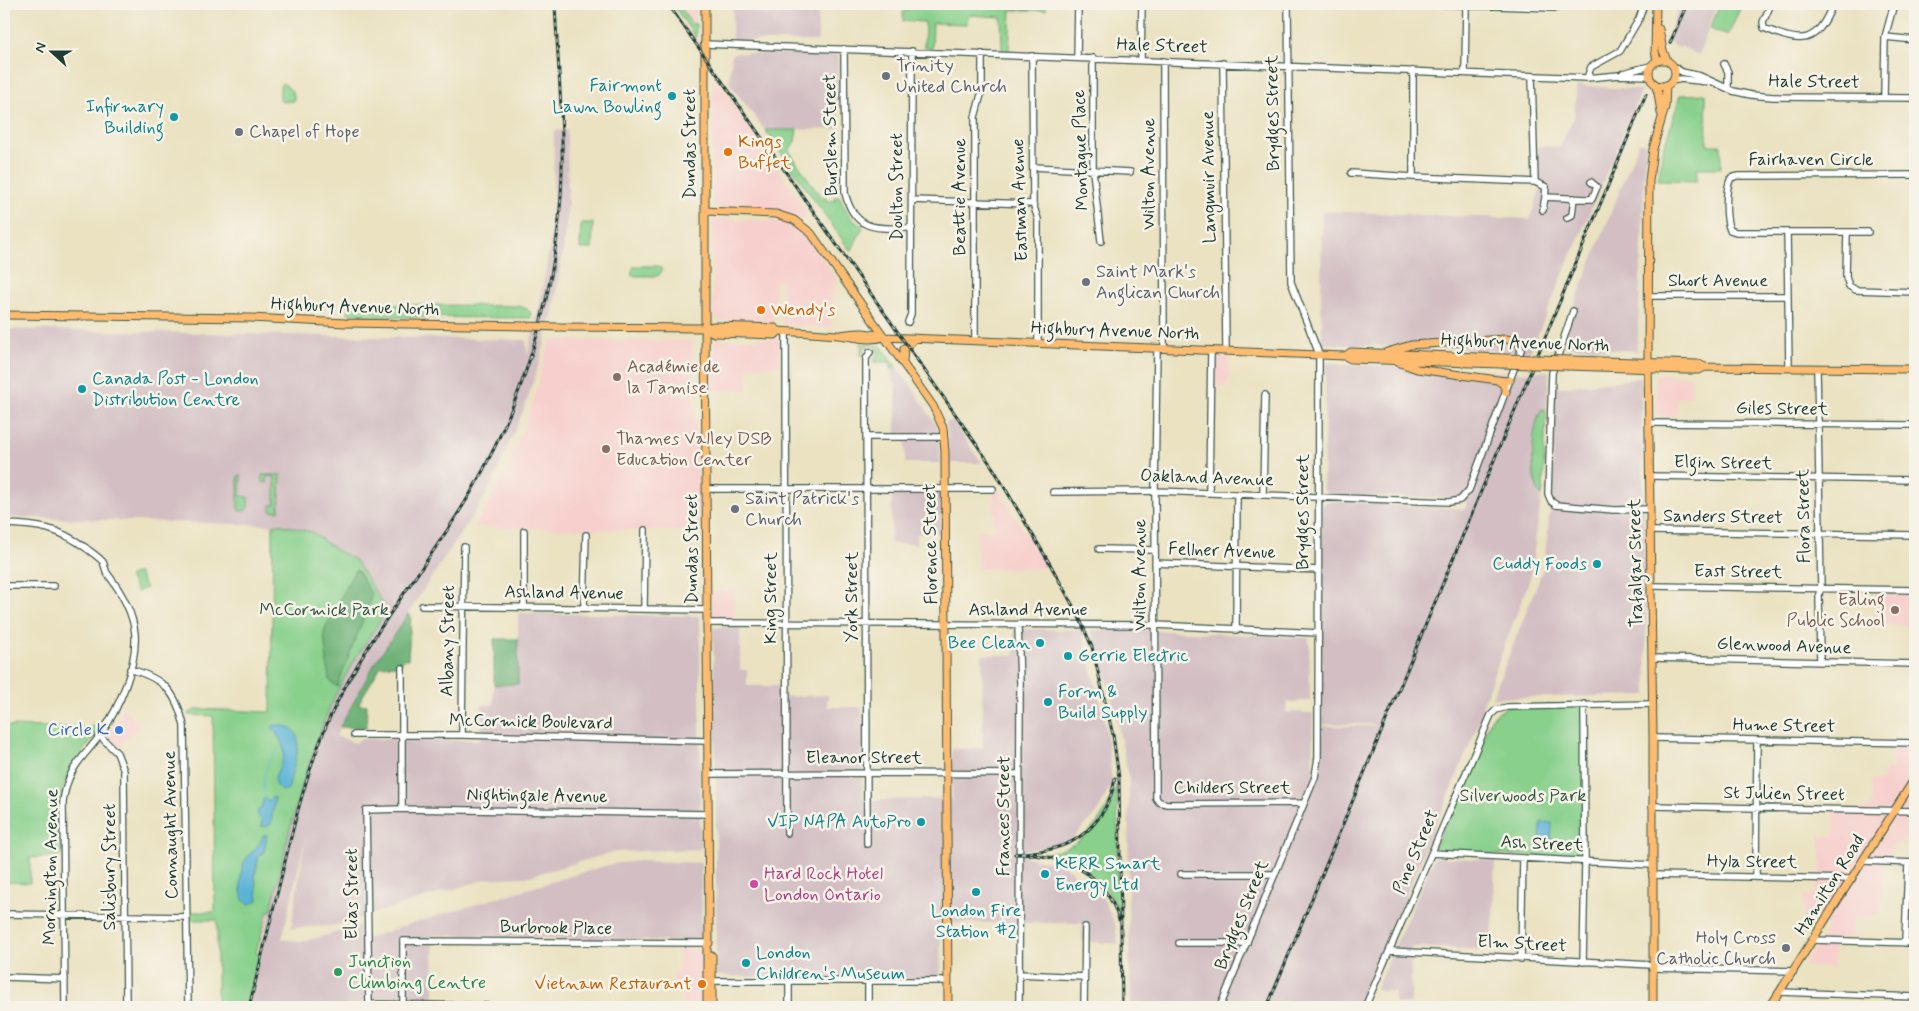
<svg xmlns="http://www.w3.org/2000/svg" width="1919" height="1011" font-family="Mynerve,sans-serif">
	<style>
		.built { fill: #f7d0cd }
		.industrial { fill: #d2bec3 }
		.green { fill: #88d08c; stroke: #548660 }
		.forest { fill: #6eb278; stroke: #467856 }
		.water { fill: #5ab3d7; stroke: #3c7886 }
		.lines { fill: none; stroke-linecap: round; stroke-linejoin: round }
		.stream { stroke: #5ab3d7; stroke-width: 1 }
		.minor-casing { stroke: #3d5649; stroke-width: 8 }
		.major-casing { stroke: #3d5649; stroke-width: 9 }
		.minor { stroke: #fff; stroke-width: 5.5 }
		.major { stroke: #fdbc6f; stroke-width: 7 }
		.rail-casing { stroke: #1f3d34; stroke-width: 3 }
		.rail { stroke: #f7f3e8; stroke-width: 1; stroke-dasharray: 4; stroke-linecap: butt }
		.major-bridge-casing { stroke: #3d5649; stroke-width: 9; stroke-linecap: butt }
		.major-bridge { stroke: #fdbc6f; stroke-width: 7 }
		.worship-dot { fill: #6b7280; stroke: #f7f3e8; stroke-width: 2 }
		.culture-dot { fill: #0f9aa8; stroke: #f7f3e8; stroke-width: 2 }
		.food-dot { fill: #e8710a; stroke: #f7f3e8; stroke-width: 2 }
		.education-dot { fill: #8d6e63; stroke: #f7f3e8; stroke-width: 2 }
		.shop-dot { fill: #3f7fe0; stroke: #f7f3e8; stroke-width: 2 }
		.hotel-dot { fill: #d1479c; stroke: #f7f3e8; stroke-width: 2 }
		.leisure-dot { fill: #2e9e5b; stroke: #f7f3e8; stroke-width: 2 }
		.labels { text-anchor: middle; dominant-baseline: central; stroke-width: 5; stroke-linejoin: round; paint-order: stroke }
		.street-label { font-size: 18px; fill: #1f3d34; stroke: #f7f3e8 }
		.worship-label { font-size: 18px; fill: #5b616d; stroke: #f7f3e8; text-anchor: start }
		.culture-label { font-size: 18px; fill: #0d838f; stroke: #f7f3e8; text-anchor: end }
		.food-label { font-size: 18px; fill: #c56008; stroke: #f7f3e8; text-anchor: start }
		.education-label { font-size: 18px; fill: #785e54; stroke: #f7f3e8; text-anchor: start }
		.park-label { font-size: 18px; fill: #345a46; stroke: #f7f3e8 }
		.shop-label { font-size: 18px; fill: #366cbe; stroke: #f7f3e8; text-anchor: end }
		.hotel-label { font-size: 18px; fill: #b23c85; stroke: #f7f3e8; text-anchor: start }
		.leisure-label { font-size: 18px; fill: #27864d; stroke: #f7f3e8; text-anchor: start }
	</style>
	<rect width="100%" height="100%" fill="#f7f3e8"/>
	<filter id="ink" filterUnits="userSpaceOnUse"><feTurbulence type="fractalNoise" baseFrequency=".02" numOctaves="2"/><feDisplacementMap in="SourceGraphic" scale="10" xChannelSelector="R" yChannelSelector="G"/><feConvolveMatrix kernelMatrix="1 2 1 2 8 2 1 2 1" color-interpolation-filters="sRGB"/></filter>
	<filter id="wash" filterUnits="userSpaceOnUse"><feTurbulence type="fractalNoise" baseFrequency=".0096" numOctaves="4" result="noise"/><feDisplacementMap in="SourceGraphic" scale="20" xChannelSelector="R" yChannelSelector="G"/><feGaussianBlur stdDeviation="1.12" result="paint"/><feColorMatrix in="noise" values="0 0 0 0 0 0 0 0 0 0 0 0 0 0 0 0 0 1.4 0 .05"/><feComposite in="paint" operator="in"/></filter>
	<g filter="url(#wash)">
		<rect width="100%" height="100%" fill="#eae2c1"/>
		<path class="built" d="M679 4H696V22H691Z
			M713 73 806 211 804 220 778 210 720 208 712 204Z
			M712 218 773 221 786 224 804 234 810 241 839 283H833L831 328 782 325V281H775V323L718 320 713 315Z
			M715 339H779L781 366 748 367V390H711Z
			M550 340 692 341 700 529 672 531 474 527 501 482 529 415Z
			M1215 357H1229L1228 387 1215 386Z
			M1659 374 1691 376 1692 397 1678 398 1677 417 1656 416V377Z
			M995 485 1047 568 978 569 977 531H995L993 494Z
			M711 591H734V620L712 619Z
			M1875 594 1915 595V626L1876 625Z
			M123 708 141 725 118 748 107 735Z
			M1912 721 1915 722 1914 838H1902V844H1891L1890 861 1884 860 1881 915 1853 916V937L1834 938V968L1803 966 1829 926 1821 918H1803V896L1809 897 1810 893H1816L1817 881 1821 876 1820 836H1834L1835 812 1871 808V781H1884V770H1893V745L1912 740Z
			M679 948 702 950 703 1007H682V993H673V974H678Z"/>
		<path class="industrial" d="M746 4H818V41H732L733 5Z
			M1680 4H1717L1699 55 1682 47 1678 48 1666 40Z
			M732 53 838 55V129L765 130 729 83Z
			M1577 85 1642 90 1530 352 1322 344 1321 295 1322 211 1530 219 1541 187 1539 177 1538 146 1560 147 1574 117Z
			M567 130 568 205 562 259 552 316 539 364 524 409 488 492 375 663 336 736 356 743 360 739 481 740 482 705H493L494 685 518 684V613L700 616V849L614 852 526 877 486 879 333 926 291 928 306 835 282 939 302 942 359 926 360 941 413 923 612 864 640 861 701 863 702 942 433 935 434 1003 363 1001V1007H247L292 815 316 741 337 692 351 667 355 560 336 550 312 532 279 524 273 525 4 517V329L526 340 527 357 540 302 549 250 553 205 554 131Z
			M1639 142 1646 144 1637 351 1558 346Z
			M891 361 911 386 937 426 940 463H905L906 433 896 434V383L892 382Z
			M1326 363 1516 373 1549 371 1542 494 1530 578 1483 703 1482 716 1359 1007H1131L1128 907 1129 777 1110 689 1091 630H1147L1309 638 1310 701 1287 702 1286 712 1313 713 1312 764 1321 766 1322 726H1373L1374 724H1322V507L1324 503 1328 501 1466 509V499L1328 495 1323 488Z
			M1641 378 1647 695 1492 698 1544 567 1552 489 1555 388Z
			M953 421 982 463H950L946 422Z
			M892 492H938L940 494 941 533 916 534V544H891Z
			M740 626V670H747V686H781L782 697 828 695 827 707H862L863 801 952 798V749L983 748 982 655H1014V629L1082 630 1106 728 1112 781 1098 812 1072 839 1048 847 1026 850V857L1064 865 1101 894 1115 924 1118 944 1082 941V923H940L941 979 716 976V780L713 628Z
			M1435 857 1495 860 1492 950 1411 947V1004L1395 1003V992L1375 990Z"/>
		<path class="green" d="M672 4H678L691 23 696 24V38Z
			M908 4H1046V10H1011L1009 52H1002L1001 17 968 15 967 24 933 23 932 49 924 47 925 22 903 21V11H908Z
			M1720 4H1742L1728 36 1710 29Z
			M283 83 291 90 294 95V101L282 102 280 100V85Z
			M1706 94 1707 145H1721V168H1697V181L1658 180 1662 154 1680 95Z
			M765 130H797L795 141 789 151 820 196 826 197V201H835V197H840C847 212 849 218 863 227L851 252Z
			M581 223H593L592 249H580Z
			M634 266H657L661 268 662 271 658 276H635L631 274Z
			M353 304 519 306 527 309 531 313V318L375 317 348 313 349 307Z
			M861 343 881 346 897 368 891 369V362H873L878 352C877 346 870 344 865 347L861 356Z
			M1542 409 1545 410 1546 413 1543 490 1542 496C1528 482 1531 426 1542 409Z
			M241 475 240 496 248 497V508L245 511H239L238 508V476Z
			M262 475H281L279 511H271V505H275V477L267 476V483L262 482Z
			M279 524 312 532 336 550 355 560 387 610C370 637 351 663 337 692 304 762 288 836 271 911H268L256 953 260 955 247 1007H190V1005L217 1004V920H191V912H215L213 716 188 715 187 714 198 709 271 712 273 525Z
			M138 572 146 588 137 592 129 577Z
			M1584 704 1583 858 1433 852 1492 717 1499 711 1509 706Z
			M93 724 101 728 74 763 64 783 60 805 62 856 30 858V883L4 882V726L92 728Z
			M1116 788 1117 800 1119 913C1107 880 1077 860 1044 853 1081 851 1103 821 1116 788Z"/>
		<path class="forest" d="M355 570 359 572 372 596 337 687 329 680 324 635 325 628Z
			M408 614 411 616 408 659H405L398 665 381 666 358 704 367 705 366 728 340 727 375 663Z
			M494 639H518V684L494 685Z"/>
		<path class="water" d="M274 725C309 724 297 752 292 774 290 779 290 784 288 789L283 791C263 782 285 766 284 752 284 744 277 734 272 727Z
			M272 797 275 798 271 824 265 827 261 826 262 821 258 816 257 812 262 806 263 800 265 798 269 801Z
			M1541 822 1552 823 1551 847 1540 846Z
			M263 835H267L264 853 259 855 255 876 258 900 250 904 243 900C240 889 239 872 245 861 250 852 261 846 263 835Z"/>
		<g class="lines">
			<path class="stream" d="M265 798C260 780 266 761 280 748"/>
		</g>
	</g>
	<g filter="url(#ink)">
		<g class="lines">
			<defs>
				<path id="minor" d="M1440 4 1554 8 1567 4
					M1771 4 1763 22 1764 28C1803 44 1816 45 1833 4
					M1885 37 1915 40
					M704 44 1587 78 1619 75 1649 76
					M844 49 845 193C855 233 878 228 912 228
					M1032 56 1033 204 1038 219V343
					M1077 58 1078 4
					M1093 58V171L1101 241
					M1141 60 1142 4
					M1163 61 1164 348
					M1223 63 1226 350
					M1724 64 1728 72V88
					M1674 67 1682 72 1700 76 1733 91 1751 95 1773 97 1915 98
					M1413 71V177L1535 182 1532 76
					M1465 73 1466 4
					M1623 73 1650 66
					M1587 78 1591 67 1620 51 1639 19 1644 4
					M1672 81 1681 79 1709 82
					M1884 98 1885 37 1894 4
					M1033 167 1130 172
					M1351 173 1413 177
					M1535 182 1546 187 1545 197 1587 199H1592L1597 187 1591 182
					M912 200 1033 204
					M1543 210 1545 197
					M1567 218 1572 215 1574 198
					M1787 232 1789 368
					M1868 232H1736L1730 230C1725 219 1725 189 1731 178L1737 176 1915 175
					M1847 233 1846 277 1849 286 1856 290 1915 292
					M1648 296H1788
					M1573 311 1552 373 1548 494 1551 501 1556 505 1614 510 1650 509
					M908 322 911 314 912 51
					M786 332 787 833
					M975 340V117L982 91V54
					M1157 348 1155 491 1156 798 1159 802 1167 804 1304 803
					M1817 369 1821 588 1819 594 1820 662
					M1649 423 1915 425
					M866 437H944
					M1649 476 1915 480
					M707 489H993
					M1053 492 1155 491 1449 502 1460 500 1469 490 1521 350 1519 343
					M1209 493 1211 350
					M1263 494 1265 395
					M4 524C37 525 58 527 86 548 91 552 99 557 103 562 105 566 105 570 107 573 120 590 133 612 135 634 137 666 119 708 101 734 82 760 68 766 63 802L65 1007
					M524 531V608
					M1650 531 1915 535
					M1099 549 1155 550
					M1155 563 1318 570
					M4 586H54
					M1651 586 1915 590
					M422 606 707 610
					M584 608 586 535
					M644 609 645 530
					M707 623 1155 625 1318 633
					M1018 626 1020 683 1019 1007
					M1236 630 1237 494
					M1652 658 1915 664
					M130 669C164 679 176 691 184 726L188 1007
					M354 735H462L707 741
					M462 735 464 547
					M100 736 117 753 124 771 126 1007
					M1653 738 1915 743
					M708 774 868 773 1019 774
					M1652 806 1915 811
					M402 809V668
					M867 844 866 359 870 352
					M1432 853 1652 865
					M1863 861 1915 863
					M1181 874H1275
					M1652 875 1852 879
					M1756 877 1757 740
					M4 914 187 917
					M1813 940 1915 943
					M1179 943H1247
					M1905 943 1908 863
					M1390 951 1652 965
					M1521 959 1523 858
					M1583 962 1585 861 1584 704
					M1652 968 1794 971
					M1019 974 1084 977
					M4 977 65 979
					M709 981H948
					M868 981V1007
					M789 982V1007
					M1780 992 1915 997
					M369 1004 539 1007
					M369 1007 366 810 402 809 708 814
					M403 1007V941L709 943
					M1084 1007 1085 927
					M1220 1007 1315 777 1318 757 1319 354 1291 282 1288 4
					M1365 1007 1491 715 1496 710 1507 707 1653 704"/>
				<path id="major" d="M705 4V317L709 943 707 946V1007
					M1656 4 1655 51 1657 60
					M1659 29 1663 51 1667 60
					M1649 73a13 13 0 1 1 26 0a13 13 0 1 1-26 0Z
					M1655 84 1658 93 1661 113
					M705 211 776 214 794 220 811 233 933 406 943 428 945 452 948 1007
					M4 315 251 318 345 323 525 326
					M558 327 705 328 714 326 775 328 779 331C798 332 818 333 838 335 854 336 868 342 884 337
					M705 328 714 333 775 335 779 331
					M841 335C857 332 869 332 884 337L1345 356 1351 359 1501 364
					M1387 352 1411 345 1505 339 1513 340 1519 343
					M1345 356 1351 352 1504 358
					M1571 360 1699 364 1705 367
					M903 361 904 349 914 339
					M1400 363 1417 369 1505 381 1510 380
					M1568 366 1686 370H1699L1705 367 1915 369
					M1497 380 1503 384 1506 392
					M712 956V1007
					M1653 1007V738L1648 362 1649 181 1653 149 1665 107 1666 85
					M1770 1007 1915 778"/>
			</defs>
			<use href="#minor" class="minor-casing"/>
			<use href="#major" class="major-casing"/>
			<use href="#minor" class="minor"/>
			<use href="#major" class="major"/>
			<defs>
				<path id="rail" d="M668 4 993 468 1050 564 1078 615 1092 647 1113 735 1119 778 1122 1007
					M1670 43 1687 4
					M1115 778C1111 809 1089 838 1058 847 1044 852 1030 852 1015 854 1062 854 1105 871 1119 920
					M249 1007C261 960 272 913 284 866 296 815 309 765 330 717 367 636 425 570 470 494 522 404 554 301 561 197 565 133 558 68 555 4
					M1267 1007 1646 94"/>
			</defs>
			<use href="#rail" class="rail-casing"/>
			<use href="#rail" class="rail"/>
			<defs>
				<path id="major-bridge" d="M525 326 558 327
					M1504 358 1571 360
					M1501 364 1568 366"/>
			</defs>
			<use href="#major-bridge" class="major-bridge-casing"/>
			<use href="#major-bridge" class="major-bridge"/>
		</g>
	</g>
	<g class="worship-dot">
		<circle cx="886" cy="76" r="5"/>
		<circle cx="239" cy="132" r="5"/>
		<circle cx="1086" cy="282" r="5"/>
		<circle cx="735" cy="509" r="5"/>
		<circle cx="1786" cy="948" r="5"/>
	</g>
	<g class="culture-dot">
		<circle cx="672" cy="96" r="5"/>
		<circle cx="174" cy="117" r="5"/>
		<circle cx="82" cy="389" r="5"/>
		<circle cx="1597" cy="564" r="5"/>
		<circle cx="1040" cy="643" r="5"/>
		<circle cx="1068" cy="656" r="5"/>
		<circle cx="1048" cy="702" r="5"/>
		<circle cx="921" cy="822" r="5"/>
		<circle cx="1045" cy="874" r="5"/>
		<circle cx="976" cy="892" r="5"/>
		<circle cx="746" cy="963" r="5"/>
	</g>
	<g class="food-dot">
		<circle cx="728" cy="152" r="5"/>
		<circle cx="761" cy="310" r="5"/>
		<circle cx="702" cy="984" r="5"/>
	</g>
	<g class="education-dot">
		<circle cx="617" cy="377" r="5"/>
		<circle cx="606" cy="449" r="5"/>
		<circle cx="1895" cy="610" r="5"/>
	</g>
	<circle class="shop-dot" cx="119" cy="730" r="5"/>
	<circle class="hotel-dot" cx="754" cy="884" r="5"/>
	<circle class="leisure-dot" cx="338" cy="972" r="5"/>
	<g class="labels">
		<g class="street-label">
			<text transform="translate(1162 46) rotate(2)">Hale Street</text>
			<text transform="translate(1814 82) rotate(1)">Hale Street</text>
			<text transform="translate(1273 113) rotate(-91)">Brydges Street</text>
			<text transform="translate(831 135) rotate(-91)">Burslem Street</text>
			<text transform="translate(690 144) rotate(-90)">Dundas Street</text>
			<text transform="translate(1081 150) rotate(-92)">Montague Place</text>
			<text x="1811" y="160">Fairhaven Circle</text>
			<text transform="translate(1149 174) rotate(-90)">Wilton Avenue</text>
			<text transform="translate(1209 177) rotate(-91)">Langmuir Avenue</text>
			<text transform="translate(897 187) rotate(-90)">Doulton Street</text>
			<text transform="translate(960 197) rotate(-90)">Beattie Avenue</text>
			<text transform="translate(1020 200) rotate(-92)">Eastman Avenue</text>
			<text x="1718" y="281">Short Avenue</text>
			<text transform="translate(355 307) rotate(2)">Highbury Avenue North</text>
			<text transform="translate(1115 331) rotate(2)">Highbury Avenue North</text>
			<text transform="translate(1525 343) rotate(2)">Highbury Avenue North</text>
			<text transform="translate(1782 409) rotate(1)">Giles Street</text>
			<text transform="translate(1723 463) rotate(1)">Elgin Street</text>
			<text transform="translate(1207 478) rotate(2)">Oakland Avenue</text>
			<text transform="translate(1303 512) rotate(-90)">Brydges Street</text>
			<text transform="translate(1804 516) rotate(-91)">Flora Street</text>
			<text transform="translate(1723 517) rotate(1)">Sanders Street</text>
			<text transform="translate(931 544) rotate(-91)">Florence Street</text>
			<text transform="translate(692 549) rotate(-90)">Dundas Street</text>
			<text transform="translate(1222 551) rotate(2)">Fellner Avenue</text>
			<text transform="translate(1636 563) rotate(-91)">Trafalgar Street</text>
			<text transform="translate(1738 572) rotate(1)">East Street</text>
			<text transform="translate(1140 575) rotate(-90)">Wilton Avenue</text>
			<text transform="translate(564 593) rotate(1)">Ashland Avenue</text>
			<text transform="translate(852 597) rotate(-90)">York Street</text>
			<text transform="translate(771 598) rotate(-90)">King Street</text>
			<text x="1028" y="610">Ashland Avenue</text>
			<text transform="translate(448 641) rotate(-89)">Albany Street</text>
			<text transform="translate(1784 646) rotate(2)">Glenwood Avenue</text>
			<text transform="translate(531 722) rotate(1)">McCormick Boulevard</text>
			<text transform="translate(1784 726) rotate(1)">Hume Street</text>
			<text x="864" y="758">Eleanor Street</text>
			<text x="1232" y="788">Childers Street</text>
			<text transform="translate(1784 794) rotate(1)">St Julien Street</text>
			<text transform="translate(537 796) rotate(1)">Nightingale Avenue</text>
			<text transform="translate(1004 816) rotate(-90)">Frances Street</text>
			<text transform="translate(171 825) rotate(-91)">Connaught Avenue</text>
			<text transform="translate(1542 844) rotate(3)">Ash Street</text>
			<text transform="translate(1416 852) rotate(-67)">Pine Street</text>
			<text transform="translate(1752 862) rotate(1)">Hyla Street</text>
			<text transform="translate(51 867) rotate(-89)">Mornington Avenue</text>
			<text transform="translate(110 867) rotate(-90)">Salisbury Street</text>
			<text transform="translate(1830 885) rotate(-58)">Hamilton Road</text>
			<text transform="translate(352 894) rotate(-90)">Elias Street</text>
			<text transform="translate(1242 915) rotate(-68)">Brydges Street</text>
			<text transform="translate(556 928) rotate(1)">Burbrook Place</text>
			<text transform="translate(1522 944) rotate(3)">Elm Street</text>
		</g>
		<g class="worship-label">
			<text x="896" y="66">Trinity<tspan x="896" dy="21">United Church</tspan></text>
			<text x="249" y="132">Chapel of Hope</text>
			<text x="1096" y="272">Saint Mark's<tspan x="1096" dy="21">Anglican Church</tspan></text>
			<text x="745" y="499">Saint Patrick's<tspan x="745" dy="21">Church</tspan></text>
			<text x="1776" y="938" text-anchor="end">Holy Cross<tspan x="1776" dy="21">Catholic Church</tspan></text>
		</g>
		<g class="culture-label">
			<text x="662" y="86">Fairmont<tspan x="662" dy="21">Lawn Bowling</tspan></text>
			<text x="164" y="107">Infirmary<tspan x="164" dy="21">Building</tspan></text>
			<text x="92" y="379" text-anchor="start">Canada Post - London<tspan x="92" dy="21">Distribution Centre</tspan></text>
			<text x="1587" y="564">Cuddy Foods</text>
			<text x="1030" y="643">Bee Clean</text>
			<text x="1078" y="656" text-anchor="start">Gerrie Electric</text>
			<text x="1058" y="692" text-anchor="start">Form &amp;<tspan x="1058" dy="21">Build Supply</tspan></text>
			<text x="911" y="822">VIP NAPA AutoPro</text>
			<text x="1055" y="864" text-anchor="start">KERR Smart<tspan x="1055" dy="21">Energy Ltd</tspan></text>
			<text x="976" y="911" text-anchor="middle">London Fire<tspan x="976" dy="21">Station #2</tspan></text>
			<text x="756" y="953" text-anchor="start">London<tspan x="756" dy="21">Children's Museum</tspan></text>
		</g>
		<g class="food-label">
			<text x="738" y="142">Kings<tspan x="738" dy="21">Buffet</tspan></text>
			<text x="771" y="310">Wendy's</text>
			<text x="692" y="984" text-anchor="end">Vietnam Restaurant</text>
		</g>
		<g class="education-label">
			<text x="627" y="367">Académie de<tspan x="627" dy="21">la Tamise</tspan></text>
			<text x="616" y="439">Thames Valley DSB<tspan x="616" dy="21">Education Center</tspan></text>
			<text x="1885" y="600" text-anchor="end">Ealing<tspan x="1885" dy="21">Public School</tspan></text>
		</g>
		<g class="park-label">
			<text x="324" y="610">McCormick Park</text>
			<text x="1523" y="796">Silverwoods Park</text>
		</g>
		<g class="shop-label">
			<text x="109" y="730">Circle K</text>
		</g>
		<g class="hotel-label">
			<text x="764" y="874">Hard Rock Hotel<tspan x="764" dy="21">London Ontario</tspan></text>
		</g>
		<g class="leisure-label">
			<text x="348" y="962">Junction<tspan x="348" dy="21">Climbing Centre</tspan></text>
		</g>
	</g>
	<rect width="1919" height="1011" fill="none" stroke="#f7f3e8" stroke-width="20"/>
	<g transform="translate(52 52) rotate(291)" stroke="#f7f3e8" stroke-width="4" paint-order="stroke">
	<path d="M0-4L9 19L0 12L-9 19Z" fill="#1f3d34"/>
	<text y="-8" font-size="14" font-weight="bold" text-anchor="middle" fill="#1f3d34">N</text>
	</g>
</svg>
